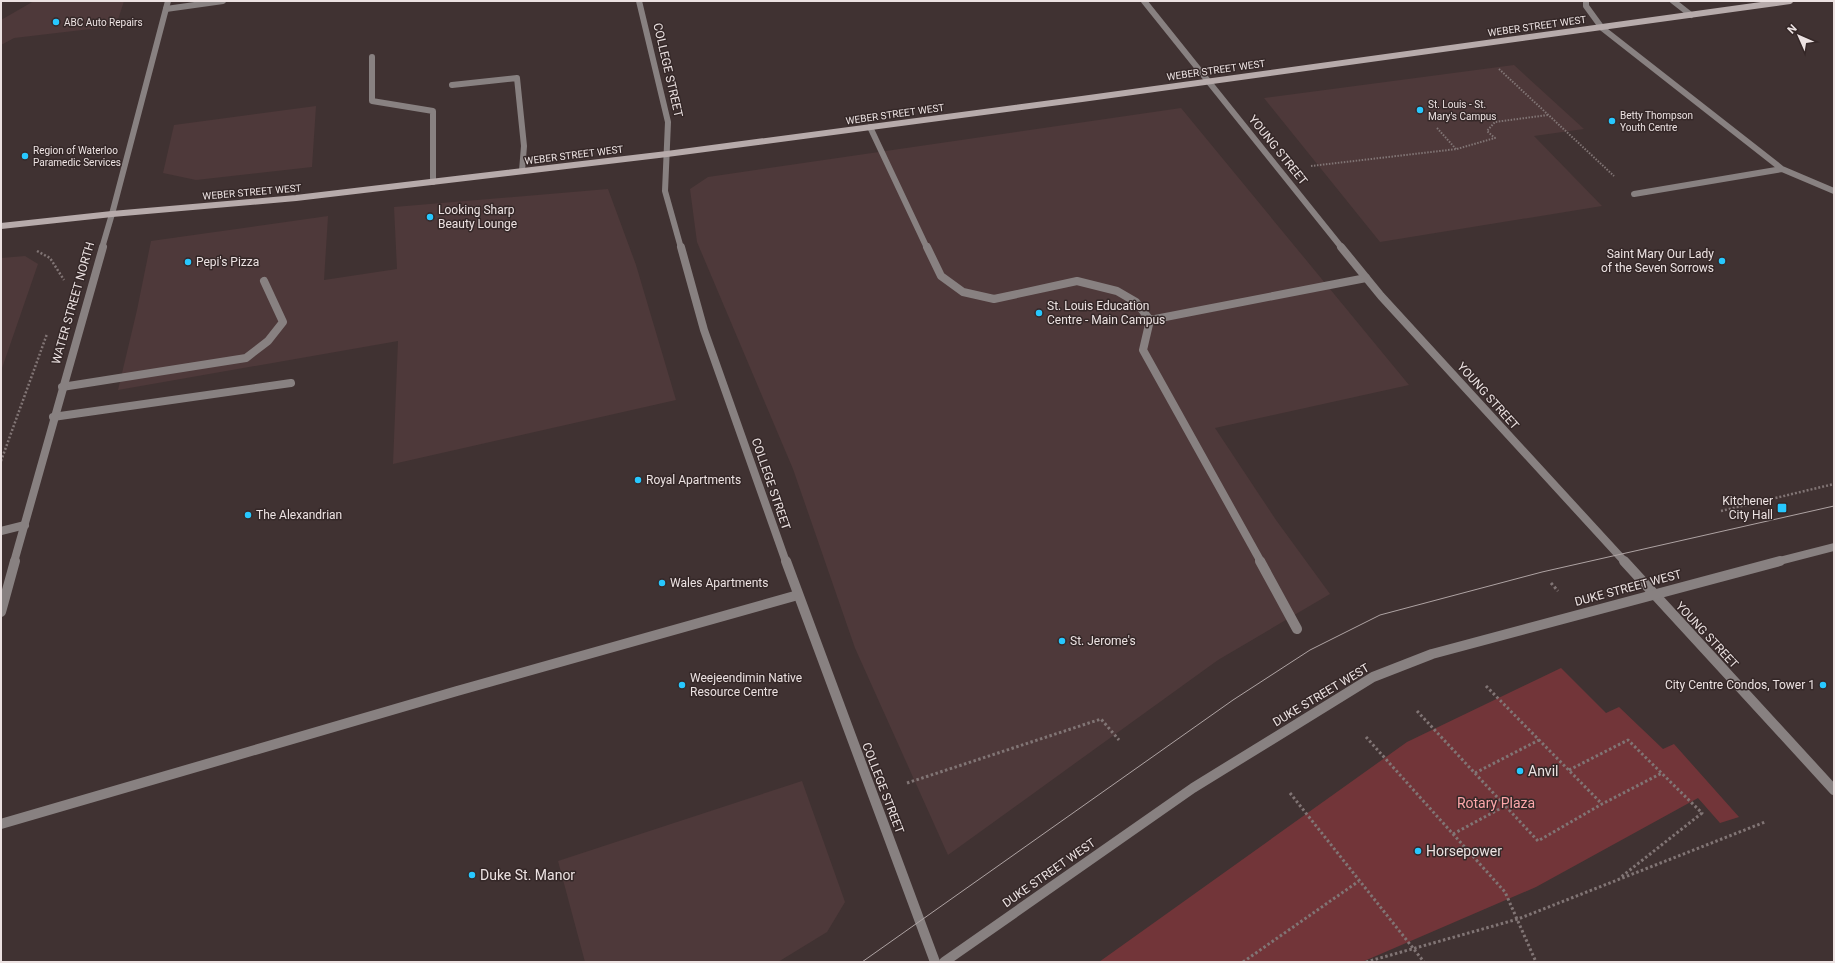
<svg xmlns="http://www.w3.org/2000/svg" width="1835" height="963" font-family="Roboto,sans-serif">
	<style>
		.built { fill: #4e393a }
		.green { fill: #723539 }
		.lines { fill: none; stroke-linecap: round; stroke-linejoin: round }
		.path-far2 { stroke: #817575; stroke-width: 2; stroke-dasharray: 1.5 1.5; stroke-linecap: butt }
		.path-far1 { stroke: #817575; stroke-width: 2.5; stroke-dasharray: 2 2; stroke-linecap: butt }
		.path { stroke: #817575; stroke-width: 3; stroke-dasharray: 2.5 2.5; stroke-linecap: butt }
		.service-far2 { stroke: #888181; stroke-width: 6 }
		.service-far1 { stroke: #888181; stroke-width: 8 }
		.service { stroke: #888181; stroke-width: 10 }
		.minor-far2 { stroke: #888181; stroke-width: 6 }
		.minor-far1 { stroke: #888181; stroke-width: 8 }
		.minor { stroke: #888181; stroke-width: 10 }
		.tertiary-far2 { stroke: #888181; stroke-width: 6 }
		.tertiary-far1 { stroke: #888181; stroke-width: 8 }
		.tertiary { stroke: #888181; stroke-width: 10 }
		.secondary { stroke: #b7abab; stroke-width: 6 }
		.tram { stroke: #aea3a3; stroke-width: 1 }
		.poi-dot { fill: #27c8ff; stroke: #352828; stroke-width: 1.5 }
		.labels { text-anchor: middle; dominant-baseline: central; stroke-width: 3; stroke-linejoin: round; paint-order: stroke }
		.far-poi-label { font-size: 10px; fill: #ece2e2; stroke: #352828; text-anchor: start }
		.far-street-label { font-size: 10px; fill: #ece2e2; stroke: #352828 }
		.street-label { font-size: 12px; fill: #ece2e2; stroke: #352828 }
		.poi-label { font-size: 12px; fill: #ece2e2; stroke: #352828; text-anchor: start }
		.near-poi-label { font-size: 14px; fill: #ece2e2; stroke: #352828; text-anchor: start }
		.near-park-label { font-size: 14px; fill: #fda7aa; stroke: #352828 }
	</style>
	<rect width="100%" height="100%" fill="#403232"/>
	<path class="built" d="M34 1H124L116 26 14 38 1 45V20Z
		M1514 65 1584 129 1534 136 1602 206 1380 242 1264 98Z
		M316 106 312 167 196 180 163 173 174 125Z
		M1181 108 1409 385 1215 428 1276 520 1330 594 1218 660 948 855 855 648 793 469 697 242 690 189 708 177Z
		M608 189 636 265 676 400 393 464 398 341 118 390 137 310 151 241 328 216 324 280 397 269 394 207Z
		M25 256 38 264 1 371V258Z
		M802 781 845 902 827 932 778 962H585L558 861Z"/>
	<path class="green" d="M1561 668 1606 713 1619 707 1663 749 1674 744 1739 817 1720 823 1698 798 1536 887 1362 962H1099L1407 742Z"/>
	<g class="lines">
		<path class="path-far2" d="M1499 69 1614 176
			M1437 128 1456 149
			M1311 166 1457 149 1495 138 1487 131 1495 122 1548 115"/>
		<path class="path-far1" d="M37 251 50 258 64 280
			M1 461 47 334
			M1721 511 1834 484"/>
		<path class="path" d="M1551 583 1558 591
			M1486 686 1602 804
			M1417 711 1538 841 1602 804 1662 773
			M1366 737 1505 892 1536 962
			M1569 770 1628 740 1702 813 1621 877
			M1475 773 1539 740
			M907 783 1101 719 1119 740
			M1290 793 1424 962
			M1453 834 1505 806
			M1243 962 1359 881
			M1366 962 1518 919 1765 822"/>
		<path class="service-far2" d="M1586 1V6L1602 28 1782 169 1834 191
			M1673 1 1691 15
			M166 9 223 1
			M372 57V101L433 111V182
			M452 85 517 78 524 146 522 171
			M870 127 927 248
			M1634 194 1782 169"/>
		<path class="service-far1" d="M927 247 941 276 963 292 994 299 1077 281 1117 291 1136 302 1150 320 1143 350 1261 562
			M1150 320 1366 278
			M62 387 246 358 268 341 283 322 264 281
			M53 417 291 383"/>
		<path class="service" d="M1260 561 1297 629
			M1 824 457 691 798 595"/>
		<path class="minor-far2" d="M639 1 668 122 665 191 681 248
			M1144 1 1342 248
			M112 214 168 1"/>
		<path class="minor-far1" d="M681 247 704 330 786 562
			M1341 247 1381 296 1625 562
			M1 531 25 525"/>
		<path class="minor" d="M786 561 935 962
			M1624 561 1834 790"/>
		<path class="tertiary-far2" d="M102 248 112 214"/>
		<path class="tertiary-far1" d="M14 562 103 247
			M1776 562 1834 547"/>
		<path class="tertiary" d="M1 612 15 561
			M944 962 1193 788 1373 677 1432 654 1780 561"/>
		<path class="secondary" d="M1 226 112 214 296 198 667 154 1082 99 1790 1"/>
		<path class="tram" d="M862 962 1233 700 1310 650 1380 615 1542 572 1834 506"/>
	</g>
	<g class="poi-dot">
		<circle cx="56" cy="22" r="4"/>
		<circle cx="1420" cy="110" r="4"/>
		<circle cx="1612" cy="121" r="4"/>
		<circle cx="25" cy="156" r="4"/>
		<circle cx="430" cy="217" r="4"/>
		<circle cx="1722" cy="261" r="4"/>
		<circle cx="188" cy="262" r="4"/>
		<circle cx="1039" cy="313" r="4"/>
		<circle cx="638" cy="480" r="4"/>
		<rect x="1777" y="503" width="10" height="10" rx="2"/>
		<circle cx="248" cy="515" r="4"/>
		<circle cx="662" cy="583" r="4"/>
		<circle cx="1062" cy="641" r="4"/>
		<circle cx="682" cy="685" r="4"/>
		<circle cx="1823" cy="685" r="4"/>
		<circle cx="1520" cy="771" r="4"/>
		<circle cx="1418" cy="851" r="4"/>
		<circle cx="472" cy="875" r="4"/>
	</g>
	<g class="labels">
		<g class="far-poi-label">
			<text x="64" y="22">ABC Auto Repairs</text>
			<text x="1428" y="104">St. Louis - St.<tspan x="1428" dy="12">Mary's Campus</tspan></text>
			<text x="1620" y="115">Betty Thompson<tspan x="1620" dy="12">Youth Centre</tspan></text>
			<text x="33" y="150">Region of Waterloo<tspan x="33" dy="12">Paramedic Services</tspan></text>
		</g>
		<g class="far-street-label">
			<text transform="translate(1537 26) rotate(-8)">WEBER STREET WEST</text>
			<text transform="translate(1216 70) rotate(-8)">WEBER STREET WEST</text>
			<text transform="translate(895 114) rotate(-8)">WEBER STREET WEST</text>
			<text transform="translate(574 155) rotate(-7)">WEBER STREET WEST</text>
			<text transform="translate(252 192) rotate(-5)">WEBER STREET WEST</text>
		</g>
		<g class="street-label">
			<text transform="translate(668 70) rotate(77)">COLLEGE STREET</text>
			<text transform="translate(1278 150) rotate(51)">YOUNG STREET</text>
			<text transform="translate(73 303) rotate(-74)">WATER STREET NORTH</text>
			<text transform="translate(1488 396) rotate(48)">YOUNG STREET</text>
			<text transform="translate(771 484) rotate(71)">COLLEGE STREET</text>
			<text transform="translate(1628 588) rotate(-15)">DUKE STREET WEST</text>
			<text transform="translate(1707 635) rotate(47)">YOUNG STREET</text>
			<text transform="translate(1321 695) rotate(-31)">DUKE STREET WEST</text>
			<text transform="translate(883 788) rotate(69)">COLLEGE STREET</text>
			<text transform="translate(1049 873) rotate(-35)">DUKE STREET WEST</text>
		</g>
		<g class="poi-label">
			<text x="438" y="210">Looking Sharp<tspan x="438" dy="14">Beauty Lounge</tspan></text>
			<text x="1714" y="254" text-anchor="end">Saint Mary Our Lady<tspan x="1714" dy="14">of the Seven Sorrows</tspan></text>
			<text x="196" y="262">Pepi's Pizza</text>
			<text x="1047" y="306">St. Louis Education<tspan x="1047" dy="14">Centre - Main Campus</tspan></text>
			<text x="646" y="480">Royal Apartments</text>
			<text x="1773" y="501" text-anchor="end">Kitchener<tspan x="1773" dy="14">City Hall</tspan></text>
			<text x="256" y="515">The Alexandrian</text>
			<text x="670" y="583">Wales Apartments</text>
			<text x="1070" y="641">St. Jerome's</text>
			<text x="690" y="678">Weejeendimin Native<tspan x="690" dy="14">Resource Centre</tspan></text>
			<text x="1815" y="685" text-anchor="end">City Centre Condos, Tower 1</text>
		</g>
		<g class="near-poi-label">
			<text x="1528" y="771">Anvil</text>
			<text x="1426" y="851">Horsepower</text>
			<text x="480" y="875">Duke St. Manor</text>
		</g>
		<g class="near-park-label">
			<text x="1496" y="803">Rotary Plaza</text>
		</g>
	</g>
	<rect width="1835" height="963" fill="none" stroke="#ece2e2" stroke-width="4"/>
	<g transform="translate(1799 36) rotate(315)" stroke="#352828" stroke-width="3" paint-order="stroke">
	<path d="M0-3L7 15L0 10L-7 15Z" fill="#ece2e2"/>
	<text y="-6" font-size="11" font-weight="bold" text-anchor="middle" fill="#ece2e2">N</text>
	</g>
</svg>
